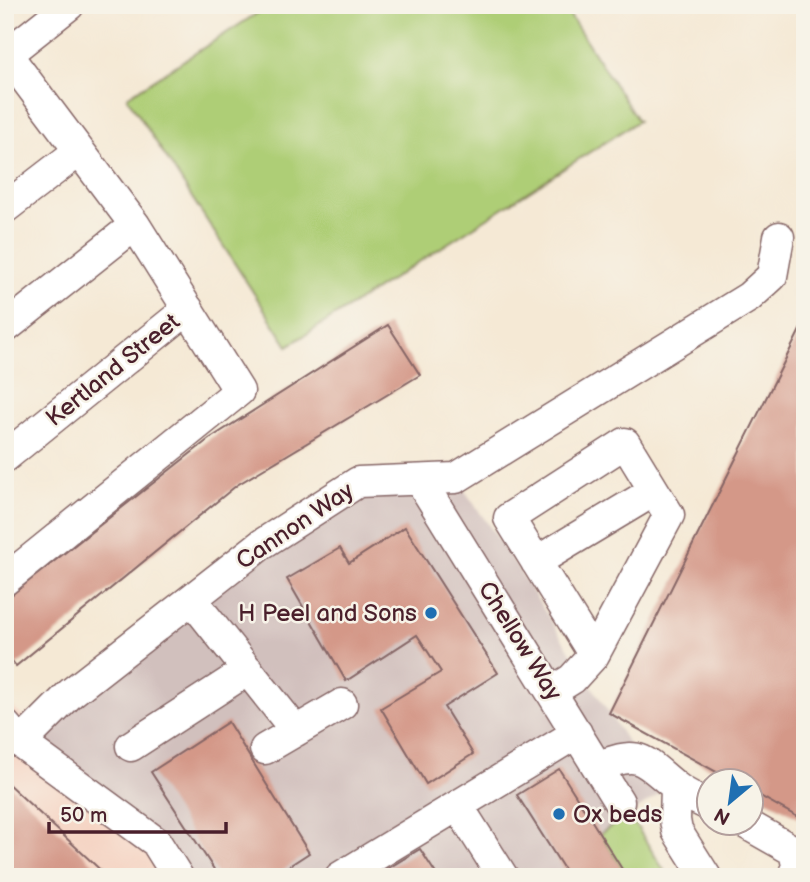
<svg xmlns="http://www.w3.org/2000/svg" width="810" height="882" font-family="'Balsamiq Sans',sans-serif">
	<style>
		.built { fill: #f5d3c2 }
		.industrial { fill: #d1c0bd }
		.green { fill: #aece76; stroke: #7c7650; stroke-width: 2 }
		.building { fill: #d49888 }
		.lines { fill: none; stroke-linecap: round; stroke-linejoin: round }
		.minor-casing { stroke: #866666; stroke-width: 33 }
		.minor { stroke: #fff; stroke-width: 30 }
		.poi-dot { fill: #1f6fb2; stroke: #f7f3e8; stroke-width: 2.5 }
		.labels { text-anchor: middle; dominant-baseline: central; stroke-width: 5; stroke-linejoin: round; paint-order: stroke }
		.street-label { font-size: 24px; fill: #4a1f2b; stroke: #f7f3e8 }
		.poi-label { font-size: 24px; fill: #4a1f2b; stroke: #f7f3e8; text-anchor: end }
	</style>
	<rect width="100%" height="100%" fill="#f7f3e8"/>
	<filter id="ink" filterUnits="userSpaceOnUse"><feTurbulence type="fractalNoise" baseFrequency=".0143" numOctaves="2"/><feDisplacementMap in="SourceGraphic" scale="14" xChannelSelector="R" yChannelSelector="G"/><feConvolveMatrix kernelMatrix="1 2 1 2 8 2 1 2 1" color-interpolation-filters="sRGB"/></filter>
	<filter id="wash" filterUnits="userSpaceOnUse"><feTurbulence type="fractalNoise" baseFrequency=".00686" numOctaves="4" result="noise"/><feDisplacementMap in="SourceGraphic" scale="28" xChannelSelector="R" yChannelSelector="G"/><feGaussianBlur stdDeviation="1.57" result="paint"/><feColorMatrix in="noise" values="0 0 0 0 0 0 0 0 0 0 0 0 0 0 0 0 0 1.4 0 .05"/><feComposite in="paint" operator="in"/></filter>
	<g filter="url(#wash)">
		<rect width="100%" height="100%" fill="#f5e9d5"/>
		<path class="built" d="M5 700 156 842 178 877H5Z"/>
		<path class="industrial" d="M456 478 508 553 660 794 600 834 627 877H178L156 842 32 727 358 482Z"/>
		<path class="green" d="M270 5H563L638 121 288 346 127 97Z
			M629 814 668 877H627L600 834Z"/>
		<g id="blocks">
			<path class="building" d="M805 320V821L751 791V780H731L609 713Z
				M388 325 420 375 237 485 16 666 5 653V600L209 439Z
				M405 527 498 673 444 707 473 754 426 784 381 708 441 672 417 635 346 681 287 579 340 548 349 563Z
				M228 722 309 853 272 877H219L151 772Z
				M559 769 600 834 627 877H569L517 795Z
				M5 781 108 877H5Z
				M420 849 438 877H374Z"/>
		</g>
	</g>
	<g filter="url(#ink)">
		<use href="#blocks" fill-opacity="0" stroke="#866666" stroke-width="2"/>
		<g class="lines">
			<defs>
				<path id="minor" d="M5 52 135 225 239 391 5 580
					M7 54 69 5
					M5 208 79 151
					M5 328 135 225
					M5 457 188 309
					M420 480 619 802
					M536 562 654 491
					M192 600 296 731
					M551 692 572 679 594 655 669 515 625 443 509 518 594 655
					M5 725 21 743 156 842 178 877
					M21 743 71 693 262 544 358 482 456 478 749 297 772 276 779 237
					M131 746 248 670
					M265 749 342 704
					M598 767C640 749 642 759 675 786 684 794 697 799 708 805
					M676 787 675 820 677 831 706 877
					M458 806 503 877
					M743 822 794 851 797 865 793 877
					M340 877 577 733"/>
			</defs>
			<use href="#minor" class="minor-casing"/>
			<use href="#minor" class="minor"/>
		</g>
	</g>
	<g class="poi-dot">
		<circle cx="431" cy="613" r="7"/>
		<circle cx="559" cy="814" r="7"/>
	</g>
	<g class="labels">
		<g class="street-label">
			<text transform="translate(113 370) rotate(-39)">Kertland Street</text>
			<text transform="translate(295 526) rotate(-34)">Cannon Way</text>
			<text transform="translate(520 641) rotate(58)">Chellow Way</text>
		</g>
		<g class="poi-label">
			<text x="417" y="613">H Peel and Sons</text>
			<text x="573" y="814" text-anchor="start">Ox beds</text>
		</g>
	</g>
	<rect width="810" height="882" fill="none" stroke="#f7f3e8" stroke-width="28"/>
	<g transform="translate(730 802) rotate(209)"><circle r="33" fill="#f7f3e8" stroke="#b29e9c" stroke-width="2"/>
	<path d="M0-5L12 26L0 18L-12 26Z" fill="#1f6fb2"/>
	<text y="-10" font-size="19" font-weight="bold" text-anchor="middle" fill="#4a1f2b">N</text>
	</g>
	<path d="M49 822v10h177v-10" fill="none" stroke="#4a1f2b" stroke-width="3.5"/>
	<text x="60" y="822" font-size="21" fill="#4a1f2b" stroke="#f7f3e8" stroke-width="5" paint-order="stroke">50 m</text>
</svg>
